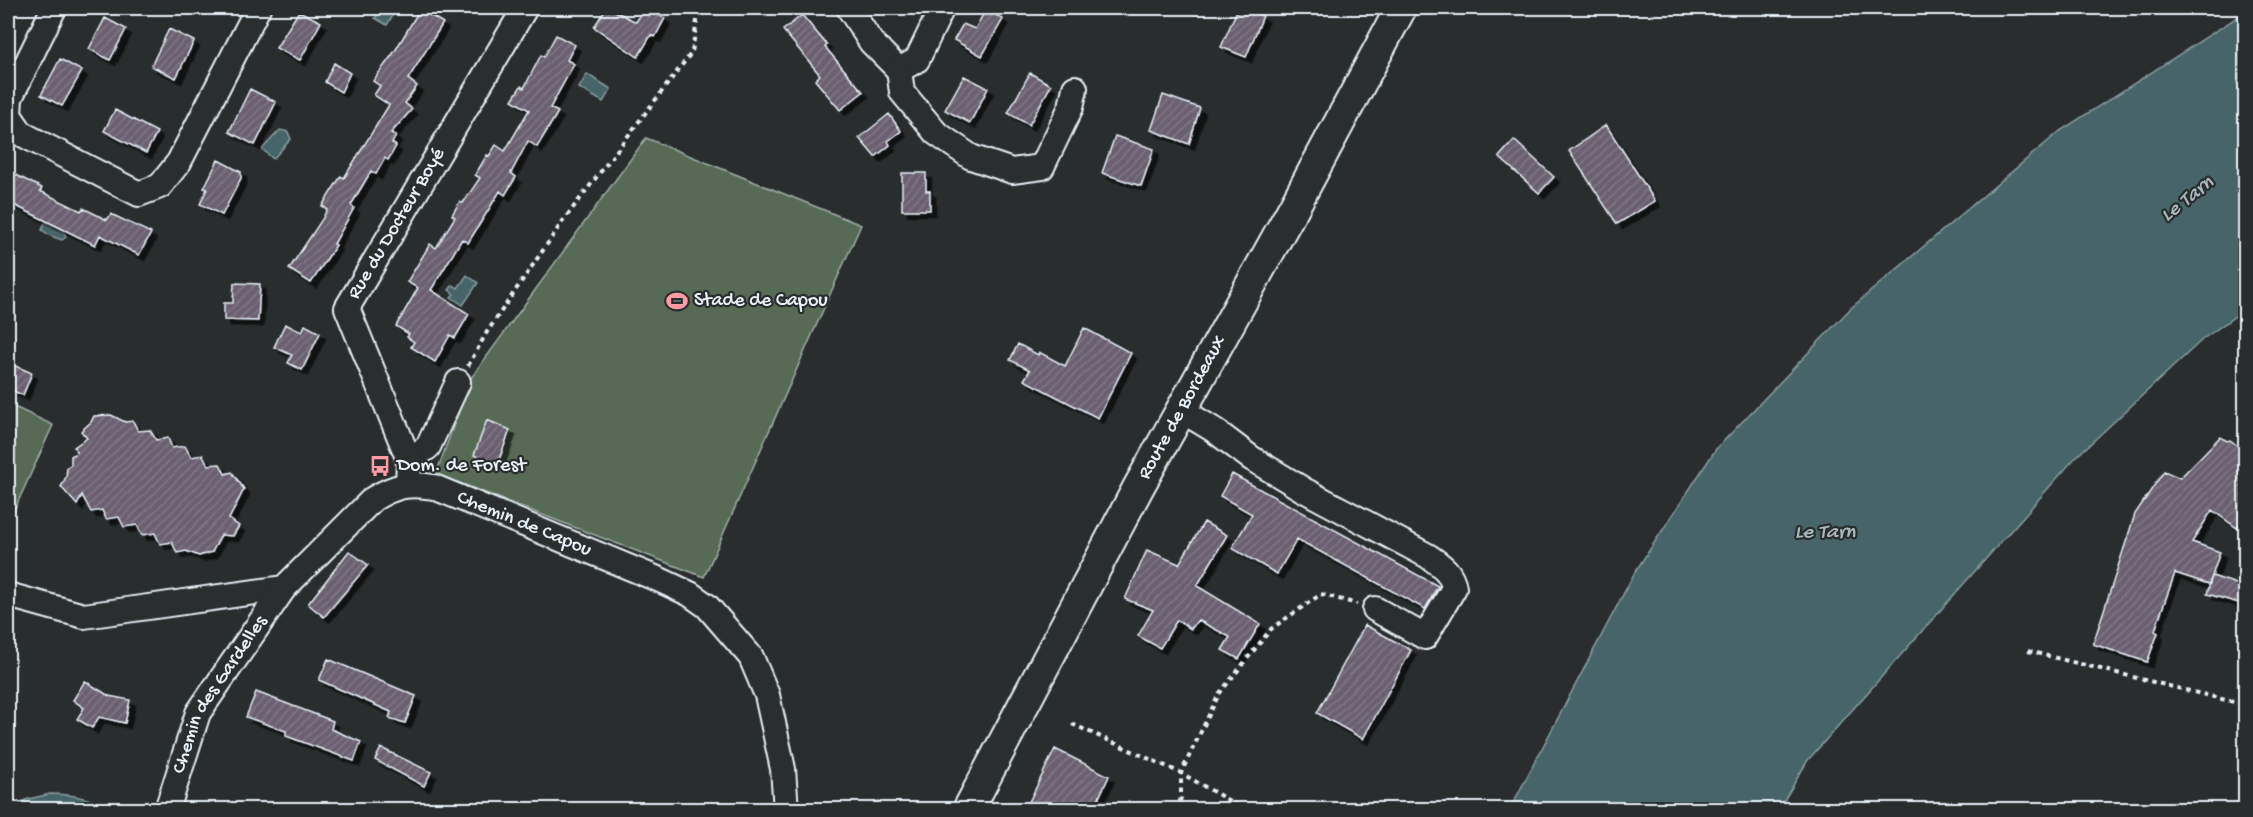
<svg xmlns="http://www.w3.org/2000/svg" width="2253" height="817" font-family="'Gochi Hand',sans-serif">
	<style>
		.garden { fill: #576b57; stroke: #a0aea8; stroke-width: 1.5 }
		.water { fill: #476567; stroke: #879da1; stroke-width: 1.5 }
		.building { fill: url(#building-hatch); stroke: #e8f1f8; stroke-width: 1.5; filter: url(#shadow) }
		.lines { fill: none; stroke-linecap: round; stroke-linejoin: round }
		.minor-casing { stroke: #e8f1f8; stroke-width: 28 }
		.major-casing { stroke: #e8f1f8; stroke-width: 34 }
		.path { stroke: #e8f1f8; stroke-width: 4; stroke-dasharray: 4.5 4.5; stroke-linecap: butt }
		.minor { stroke: #2a2d2e; stroke-width: 24 }
		.major { stroke: #2a2d2e; stroke-width: 30 }
		.labels { text-anchor: middle; dominant-baseline: central; stroke-width: 4.5; stroke-linejoin: round; paint-order: stroke }
		.street-label { font-size: 20px; fill: #e8f1f8; stroke: #2a2d2e }
		.poi-label { font-size: 20px; fill: #e8f1f8; stroke: #2a2d2e; text-anchor: start }
		.water-label { font-size: 21px; font-style: italic; fill: #a8b9be; stroke: #2a2d2e }
	</style>
	<defs>
		<pattern id="building-hatch" width="6" height="6" patternUnits="userSpaceOnUse" patternTransform="scale(1.5)"><rect width="6" height="6" fill="#6b606f"/><path d="M-1 1l2-2M0 6l6-6M5 7l2-2" fill="none" stroke="#807784"/></pattern>
		<filter id="shadow"><feDropShadow dx="5.5" dy="5.5" stdDeviation="0" flood-color="#0009"/></filter>
	</defs>
	<rect width="100%" height="100%" fill="#2a2d2e"/>
	<filter id="ink" filterUnits="userSpaceOnUse"><feTurbulence type="fractalNoise" baseFrequency=".0167" numOctaves="2"/><feDisplacementMap in="SourceGraphic" scale="12" xChannelSelector="R" yChannelSelector="G"/><feConvolveMatrix kernelMatrix="1 2 1 2 8 2 1 2 1" color-interpolation-filters="sRGB"/></filter>
	<g filter="url(#ink)">
		<path class="garden" d="M646 138 861 225 704 577 436 474 471 378Z
			M8 404 53 425 11 517 8 516Z"/>
		<path class="water" d="M381 8H397L387 25 375 18Z
			M2245 12V309L2203 339 2075 458 1808 760 1779 809H1510L1635 572 1716 449 1851 308 2060 131Z
			M587 74 611 89 603 102 579 88Z
			M280 130 288 132 291 139 273 159 262 149Z
			M45 223 56 226 65 233 66 237 62 240 51 236 42 230Z
			M467 275 478 283 463 305 451 297 454 294 449 290 453 285 458 288Z
			M50 794C71 794 92 798 110 809H14L25 800Z"/>
		<path class="building" d="M606 8H609L636 22 645 8 665 18 655 37 651 35 638 57 594 27Z
			M1238 8H1243L1263 16 1246 57 1221 47Z
			M420 9 443 23 408 79 417 86 405 103 412 109 391 133 396 136 392 143 396 146 388 160 385 158 376 174 371 171 351 205 354 208 334 244 336 245 311 283 289 269 323 218 327 209 322 206 341 176 344 178 389 105 374 95 380 86 373 81 395 51Z
			M986 9 1003 19 982 56 954 40 963 24 975 29Z
			M299 11 321 22 300 60 276 48Z
			M802 15 827 45 825 47 863 92 840 110 815 80 820 75 783 30Z
			M105 18 126 29 110 60 89 49Z
			M169 29 194 41 176 78 151 66Z
			M556 35 575 45 567 60 574 64 550 108 558 112 537 147 528 141 511 173 516 177 505 195 500 191 468 243 462 239 431 290 469 314 455 338 450 335 435 362 411 347 414 342 407 337 409 334 396 326 418 288 407 282 430 244 436 248 455 217 452 215 460 201 463 203 480 178 475 175 487 155 489 156 496 145 505 151 529 110 512 100 521 86 524 88 541 55 544 57Z
			M60 59 82 71 62 106 41 95Z
			M334 63 350 73 341 92 325 82Z
			M1030 73 1051 85 1029 125 1008 113Z
			M964 76 988 88 970 123 945 110Z
			M250 89 276 102 255 145 229 132Z
			M1163 95 1200 108 1189 144 1151 130Z
			M115 110 157 132 146 153 104 131Z
			M889 114 901 131 888 141 890 145 875 157 859 138Z
			M1606 125 1655 201 1617 224 1569 151Z
			M1115 136 1154 149 1141 186 1102 173Z
			M1514 140 1554 177 1539 193 1499 157Z
			M218 160 241 172V178L222 215 200 204 207 189 204 188Z
			M8 171 42 188 40 191 81 211 83 208 107 220 111 214 151 233 139 255 100 235 95 245 8 202Z
			M902 173H926V191H930V210H902Z
			M234 283 260 284 258 321 224 320V303H233Z
			M285 324 302 332 305 325 320 333 302 370 288 363 292 355 274 347Z
			M1084 328 1131 353 1098 418 1024 380 1030 370 1010 360 1018 344 1038 355 1039 352 1065 366Z
			M8 363 32 373 23 395 8 389Z
			M111 415 125 422 133 421 138 431 150 430 156 440 168 438 172 448 185 446 191 457 203 455 208 465 220 464 225 474 232 472 244 489 229 519 239 526 233 536 221 535 212 552 199 556 186 551 177 553 172 542 160 544 155 533 142 535 137 525 124 527 119 517 106 519 102 510 91 512 82 495 77 505 61 487 66 477 67 467 71 465V456L77 453 74 447 87 438 81 431 91 422 94 416Z
			M487 420 510 430 497 465 474 455Z
			M2220 437 2227 441 2230 440 2246 452V516L2237 528 2212 510 2192 542 2220 552 2212 576 2246 587V605L2207 594 2212 576 2209 584 2175 573 2159 618 2155 631 2158 633 2147 662 2093 644 2135 514 2164 471 2180 478Z
			M1232 474 1438 586 1425 609 1297 539 1277 574 1232 548 1252 514 1220 496Z
			M1204 522 1227 535 1197 586 1260 624 1239 659 1222 650 1230 637 1198 620 1191 629 1177 620 1160 648 1138 636 1153 610 1125 599 1147 550 1179 564Z
			M349 551 368 565 324 617 308 604Z
			M1365 625 1411 650 1363 739 1317 713Z
			M328 659 416 696 405 723 389 718 391 712 319 680Z
			M85 681 109 696 130 700 125 723 99 717 92 728 77 719 84 708 73 700Z
			M256 692 333 721 331 729 361 742 354 761 286 736V731L246 717Z
			M381 748 431 772 424 786 375 760Z
			M1055 749 1109 776 1093 810H1025Z"/>
		<g class="lines">
			<defs>
				<g id="minor">
					<path d="M54 8 10 98 9 115 22 134 139 194 160 186 179 162 258 8"/>
					<path d="M849 8 871 42 899 70 917 60 942 8"/>
					<path d="M899 70 902 92 936 133 971 157 1012 171 1042 167 1071 107 1075 88"/>
					<path d="M1181 410 1214 430 1251 458 1304 490 1428 556C1441 565 1452 572 1454 588L1425 637 1375 609"/>
					<path d="M409 460 428 447 458 382"/>
					<path id="s1" d="M408 484 409 460 347 308 525 8"/>
					<path id="s2" d="M8 595 84 616 284 588 373 499C396 485 409 483 434 487L660 580 690 594 707 606 751 657 767 695 783 769 786 810"/>
					<path id="s3" d="M167 810 198 713 284 588"/>
				</g>
				<g id="major">
					<path id="s4" d="M968 810 1138 488 1294 207 1401 8"/>
				</g>
			</defs>
			<use href="#minor" class="minor-casing"/>
			<use href="#major" class="major-casing"/>
			<path class="path" d="M468 366 487 332 563 221 692 52 699 8
				M2028 651 2246 705
				M1072 724 1181 773 1245 810
				M1176 810 1181 798V773L1219 694 1271 629 1321 594 1357 604"/>
			<use href="#minor" class="minor"/>
			<use href="#major" class="major"/>
		</g>
	</g>
	<defs>
		<symbol id="stadium-bare" viewBox="-9 -9 18 18"><path d="M0-5a6.5 5 0 1 0 0 10a6.5 5 0 1 0 0-10ZM-3.5-1.8h7v3.6h-7Z" fill="#ff9aa2" stroke="#2a2d2e" stroke-width="2.5" paint-order="stroke"/></symbol>
		<symbol id="bus-bare" viewBox="-9 -9 18 18"><path d="M-5-6H5V4H4V6H2V4H-2V6H-4V4H-5ZM-3.5-4V0h7V-4ZM-3.5 1.2v1.5H-2V1.2ZM2 1.2v1.5H3.5V1.2Z" fill="#ff9aa2" stroke="#2a2d2e" stroke-width="2.5" paint-order="stroke"/></symbol>
	</defs>
	<g fill-rule="evenodd">
		<use href="#stadium-bare" x="662" y="286" width="30" height="30"/>
		<use href="#bus-bare" x="365" y="451" width="30" height="30"/>
	</g>
	<g class="labels">
		<g class="street-label">
			<text stroke="none"><textPath href="#s1" startOffset="286">Rue du Docteur Boyé</textPath></text>
			<text stroke="none"><textPath href="#s4" startOffset="456">Route de Bordeaux</textPath></text>
			<text stroke="none"><textPath href="#s2" startOffset="568">Chemin de Capou</textPath></text>
			<text stroke="none"><textPath href="#s3" startOffset="128">Chemin des Gardelles</textPath></text>
		</g>
		<g class="poi-label">
			<text x="694" y="301">Stade de Capou</text>
			<text x="397" y="466">Dom. de Forest</text>
		</g>
		<g class="water-label">
			<text transform="translate(2188 200) rotate(-38)">Le Tarn</text>
			<text x="1825" y="533">Le Tarn</text>
		</g>
	</g>
	<rect width="2253" height="817" fill="none" stroke="#2a2d2e" stroke-width="30"/>
	<rect x="15" y="15" width="2223" height="787" fill="none" stroke="#e8f1f8" stroke-width="2" filter="url(#ink)"/>
</svg>
